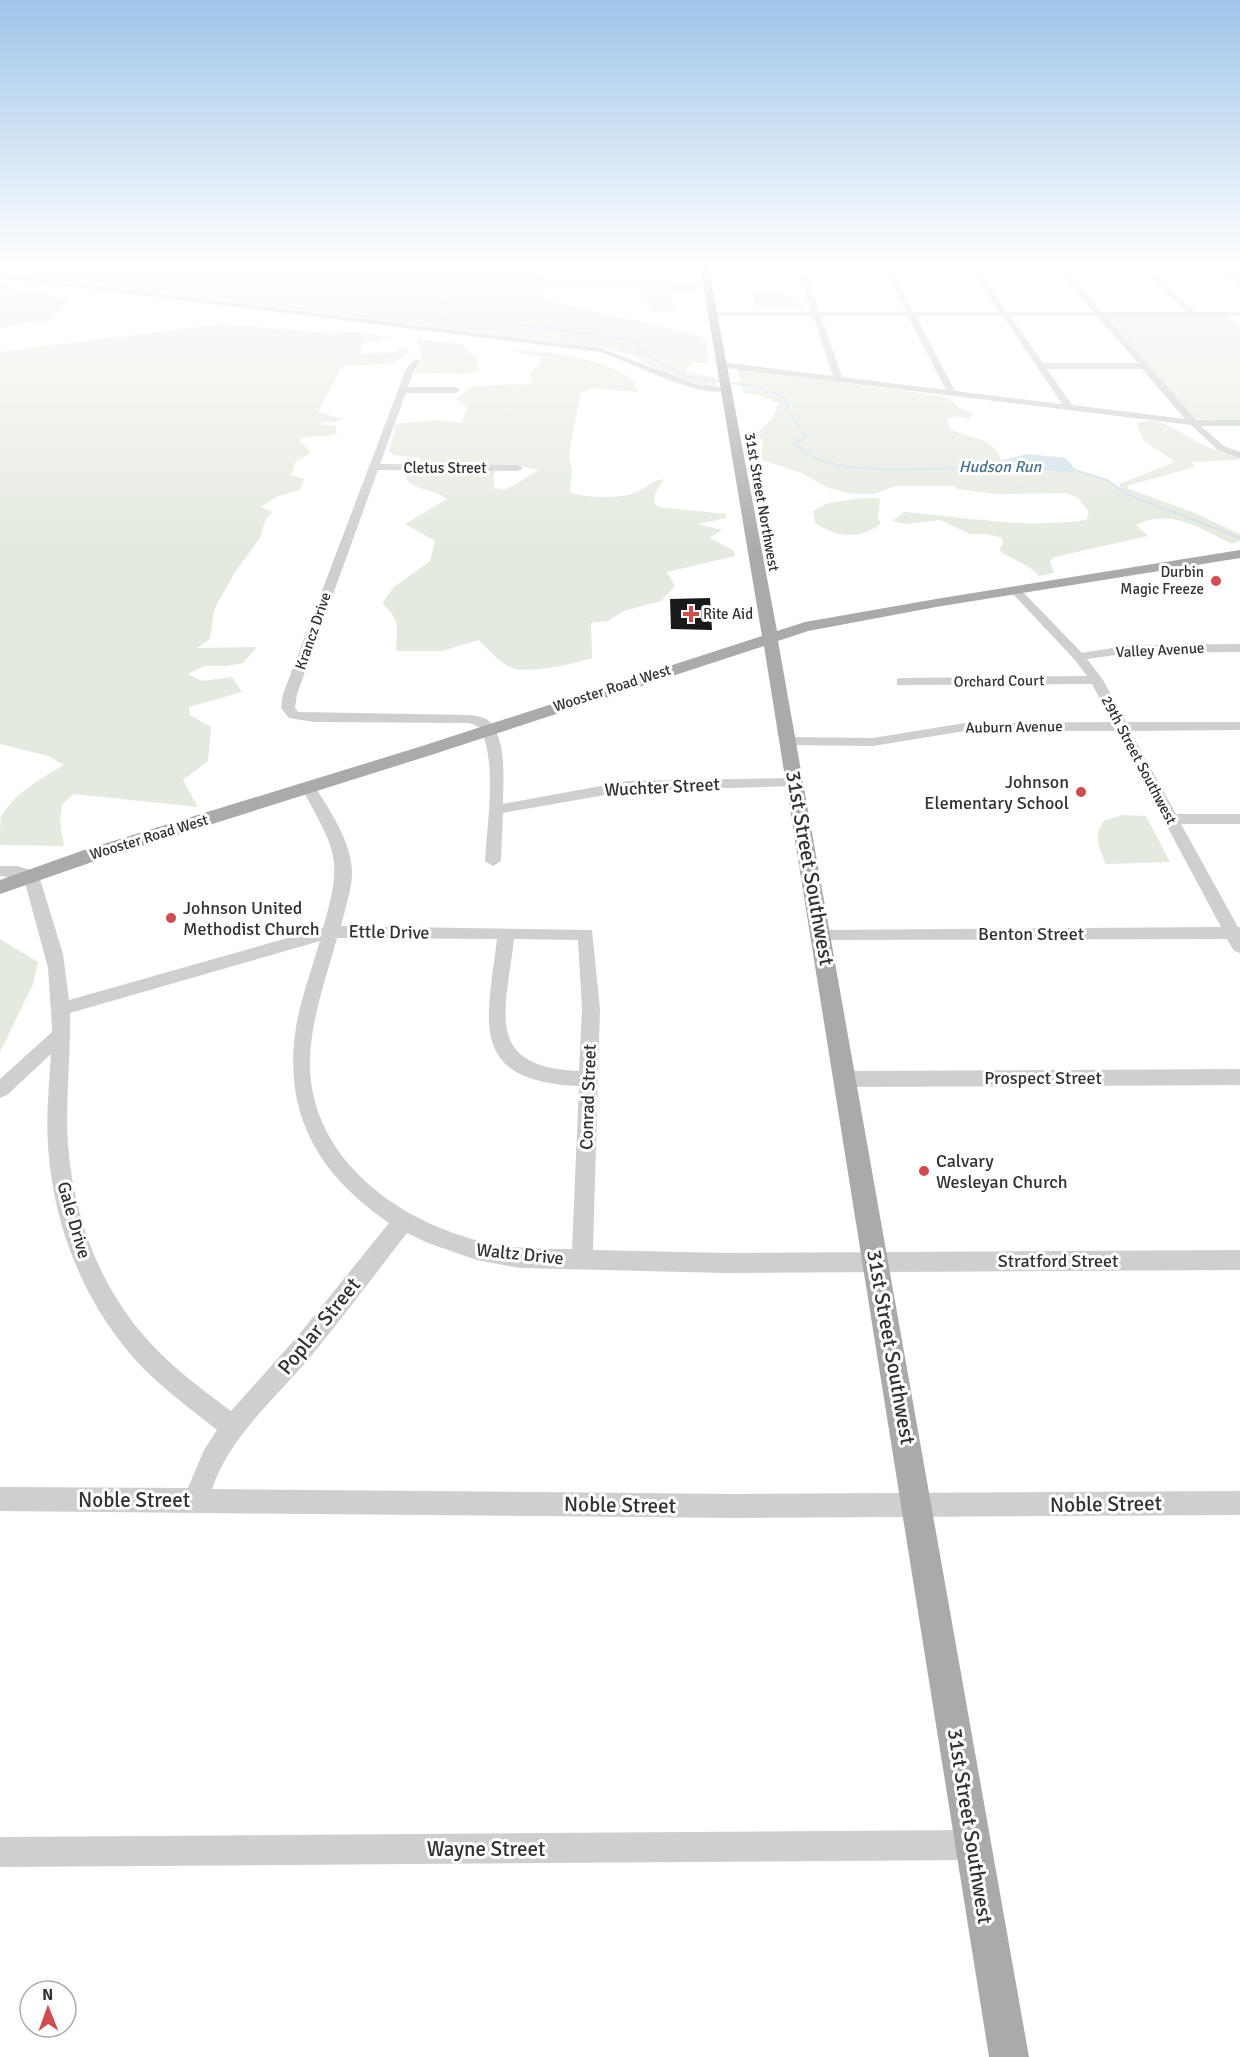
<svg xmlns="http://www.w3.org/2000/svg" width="1240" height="2057" font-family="Signika,sans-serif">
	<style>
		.green { fill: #e4eadf }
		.water { fill: #d1dfea }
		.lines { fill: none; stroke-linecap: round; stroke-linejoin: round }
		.stream { stroke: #d1dfea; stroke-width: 2 }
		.building { fill: #191919 }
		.minor { fill: #cfcfcf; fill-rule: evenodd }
		.major { fill: #aaa; fill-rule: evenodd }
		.poi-dot { fill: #d24b50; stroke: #fff; stroke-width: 2 }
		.labels { text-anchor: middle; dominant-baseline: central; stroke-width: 6; stroke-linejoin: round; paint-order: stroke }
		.far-street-label { font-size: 15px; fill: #323232; stroke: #fff }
		.far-poi-label { font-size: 15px; fill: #323232; stroke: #fff; text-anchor: end }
		.far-water-label { font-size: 16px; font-style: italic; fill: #486f8c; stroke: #fff }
		.poi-label { font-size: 18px; fill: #323232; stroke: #fff; text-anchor: start }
		.street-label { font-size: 18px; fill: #323232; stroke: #fff }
		.near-street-label { font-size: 21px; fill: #323232; stroke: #fff }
	</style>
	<rect width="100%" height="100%" fill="#fff"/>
	<path class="green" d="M0 265H544L531 268V274L558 278 694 281 695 293 689 294 686 290H678L669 295 675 304 674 311 653 312 636 286 554 288 542 292 543 299 700 336 706 340 709 364 693 362 686 371 715 378 716 387 674 379 636 357 612 349 0 273Z
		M0 285 73 299 46 324 27 323 0 328Z
		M753 291C771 290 795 291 804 308L753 306Z
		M1105 316H1227L1240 327V421L1195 419Z
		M222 324 329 333 360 332 390 338 365 342 360 354 396 352 400 348 407 349V354L392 364 342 366 318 412 342 419 336 422H323L320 425H335L337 434C323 438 312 433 299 440L311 453 295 462 291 475 304 479 300 490 276 497 261 507 272 512 265 521 260 538 235 572 214 610 210 639 197 648 257 647 243 663 226 666H205L188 674 202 681 232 677 242 692 189 707 190 715 211 727 208 761 183 780 198 807 74 794 62 804 60 821 64 846 0 845C0 837 0 824 1 817 14 793 42 778 64 765L48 756 0 744V352Z
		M417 339 461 344 477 358 479 371 468 374 412 373 423 363Z
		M513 349C552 353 594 356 629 377 634 380 636 388 639 392L591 388 581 392 569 454 572 471 570 492C585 498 618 499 635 493 646 489 651 480 664 479L655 493 654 503 659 507 726 514V518L698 524 722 530 709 538 733 550 735 556 667 572 675 586 661 601 624 611 608 621 591 623 592 658C574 664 528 674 512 668 498 662 489 650 479 640L442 651H396C397 627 401 621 382 603L394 587 430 561 435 541 405 524 447 499C434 489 416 491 405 478 419 466 474 469 494 470V488L505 490 539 470 520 466 413 467 420 462V458L394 455 389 451 396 424 436 420 461 423 467 408 456 398 473 386 533 384 530 373 542 362V357L520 354Z
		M737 368 948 397 958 407 973 413 970 419 956 416 947 419 950 429C964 437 984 436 995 449 1001 455 1001 464 1007 470 1036 460 1076 467 1104 479 1110 482 1113 487 1120 489L1119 484 1175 462 1143 440 1137 424C1155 413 1179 432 1194 440 1207 448 1223 452 1237 458V460L1192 462 1195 467 1130 485 1127 488 1195 513 1240 534V541L1232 544C1199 528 1171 508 1136 525L1148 536 1054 557 1050 562 1054 573 1039 576C1027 562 1012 561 999 550L1003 544 1002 538 987 534H970L940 520 906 524 892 521 904 512C966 517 1024 529 1086 520L1089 512 1078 498 1066 493 996 494 957 489 955 486H895L874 494H854L828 488 802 473 761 460 763 443 758 432 773 418 778 404 762 396 743 393Z
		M863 498H880L878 519 881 523C860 541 837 537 815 523L813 511 828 503Z
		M1123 815 1146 816 1170 862 1106 864C1099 848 1092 835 1105 820Z
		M0 939 38 962 33 984 0 1052Z"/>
	<path class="water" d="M1028 454 1066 458 1074 468 1073 472 1008 468 1001 466 997 461Z"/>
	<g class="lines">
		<path class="stream" d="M470 265 425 275 406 283 420 292 451 293 472 301 464 305 452 301 436 304 433 309 437 315 452 322 468 325 499 322 628 339 636 344 638 350 684 376 758 387 785 397 789 410
			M790 413 806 437 795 443C799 447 804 453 809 455 849 479 959 466 1007 467
			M1069 468 1107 480 1127 494 1240 538"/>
	</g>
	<path class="building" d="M710 598 712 630 671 629 670 599Z"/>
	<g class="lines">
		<path class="minor" d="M796 265H803L819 312H906L882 265H889L913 312H999L968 265H975L1007 312H1093L1054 265H1061L1102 312H1186L1139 265H1146L1195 312H1240V316H1106L1196 420H1240V426H1201L1224 446 1240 452V459L1218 450 1191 425 718 367 721 362 833 376 813 316H712L708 314 712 312H811ZM821 316H908L946 390 842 377ZM916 316H1003L1062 404 955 391ZM1010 316H1097L1138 363H1043ZM1047 369H1142L1185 419 1072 405Z
			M1216 265H1224L1240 279V285Z
			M0 274 601 348 692 383 728 389C707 403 626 360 600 352L0 278Z
			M415 359 422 361 414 370 408 387H456L460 390 456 393H406L380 464 518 465 523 468 518 471 378 470 297 694 295 708 298 712 469 715C477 716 486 717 491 723 507 743 503 781 503 804L628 781 795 778 802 783 800 786 628 791 503 813 501 861 493 866 485 861C487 824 498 759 479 727L469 723 314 722 289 718 281 708 283 694 406 369Z
			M1011 588H1019L1082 653 1130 645 1240 644V652L1130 653 1087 659 1103 680 1126 722H1240V730L1130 731 1176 814H1240V824H1181L1238 927H1240V953L1234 951 1227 939 816 940 814 936 822 930 1221 927 1116 731H965L873 746 788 745 781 741 788 737 873 738 965 723 1112 722 1092 684 897 685V679L902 678 1087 676 1075 660 1011 592Z
			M308 782 313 784C329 809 353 843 352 875 351 892 345 909 341 926L592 930 600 1009 593 1250 726 1253 1240 1250V1270L726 1273 520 1268 477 1260 428 1243 407 1233C375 1274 344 1316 311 1356 276 1398 230 1436 212 1489L736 1494 1240 1491V1515L736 1518 0 1511V1487L188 1488 204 1450 217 1430C192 1410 166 1391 143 1368 86 1309 53 1227 48 1146 46 1115 49 1085 51 1054L7 1095 0 1098V1079L52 1032V1027L48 968 24 879 0 876V866H17L37 872 39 876 63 954 69 1000 323 928C344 856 335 850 301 787ZM337 938 497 939C487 1022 467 1081 579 1086L572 1249C540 1249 508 1249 476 1240 400 1220 322 1165 311 1082 305 1034 325 983 337 938ZM514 939 578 940 582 1009 579 1071C482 1067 506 1011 514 939ZM320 941C311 972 299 1003 295 1034 284 1119 322 1177 389 1223L297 1337 231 1411C207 1393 182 1375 160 1353 104 1298 74 1223 68 1145 65 1101 71 1057 70 1013Z
			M1240 1069V1085L846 1087 839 1084 837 1079 839 1074 846 1071Z
			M973 1830 983 1835 988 1845 983 1855 973 1860 0 1867V1837Z"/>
		<path class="major" d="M700 265H708L777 631 805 622 936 599 1240 550V558L936 607 808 631 778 641 1029 2057H989L764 646 431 755 98 860 0 894V880L84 850 419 747 762 636Z"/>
	</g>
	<linearGradient id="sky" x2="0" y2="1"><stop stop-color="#9fc5e9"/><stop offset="0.48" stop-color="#fff"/><stop offset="1" stop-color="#fff" stop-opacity="0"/></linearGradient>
	<rect width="1240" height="553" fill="url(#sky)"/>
	<g class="poi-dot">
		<circle cx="1216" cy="581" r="6"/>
		<path d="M688 605h6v6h6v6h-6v6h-6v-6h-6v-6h6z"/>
		<circle cx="1081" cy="792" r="6"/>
		<circle cx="171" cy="918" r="6"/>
		<circle cx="924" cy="1171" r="6"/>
	</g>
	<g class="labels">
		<g class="far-street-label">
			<text x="445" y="468">Cletus Street</text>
			<text transform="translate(762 502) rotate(80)">31st Street Northwest</text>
			<text transform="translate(313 631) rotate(-71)">Krancz Drive</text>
			<text transform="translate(1160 650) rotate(-3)">Valley Avenue</text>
			<text transform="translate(999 681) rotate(-1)">Orchard Court</text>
			<text transform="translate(612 688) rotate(-18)">Wooster Road West</text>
			<text transform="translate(1014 727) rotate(-1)">Auburn Avenue</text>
			<text transform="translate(1139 760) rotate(62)">29th Street Southwest</text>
			<text transform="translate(149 837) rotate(-17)">Wooster Road West</text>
		</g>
		<g class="far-poi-label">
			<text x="1204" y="572">Durbin<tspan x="1204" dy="17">Magic Freeze</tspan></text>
			<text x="703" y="614" text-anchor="start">Rite Aid</text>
		</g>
		<g class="far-water-label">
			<text x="1000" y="467">Hudson Run</text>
		</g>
		<g class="poi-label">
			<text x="1069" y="782" text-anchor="end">Johnson<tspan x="1069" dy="21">Elementary School</tspan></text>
			<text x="183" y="908">Johnson United<tspan x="183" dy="21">Methodist Church</tspan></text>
			<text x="936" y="1161">Calvary<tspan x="936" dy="21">Wesleyan Church</tspan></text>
		</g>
		<g class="street-label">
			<text transform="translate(662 787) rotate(-3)">Wuchter Street</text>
			<text transform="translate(389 932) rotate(1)">Ettle Drive</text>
			<text x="1031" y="934">Benton Street</text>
			<text x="1043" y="1078">Prospect Street</text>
			<text transform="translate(588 1097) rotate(-88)">Conrad Street</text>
			<text transform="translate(74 1220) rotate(74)">Gale Drive</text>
			<text transform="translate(520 1254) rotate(6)">Waltz Drive</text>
			<text x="1058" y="1261">Stratford Street</text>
		</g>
		<g class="near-street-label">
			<text transform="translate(810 868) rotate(80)">31st Street Southwest</text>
			<text transform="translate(319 1326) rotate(-51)">Poplar Street</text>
			<text transform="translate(891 1347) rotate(80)">31st Street Southwest</text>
			<text x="134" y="1500">Noble Street</text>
			<text transform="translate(1106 1504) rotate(-1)">Noble Street</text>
			<text transform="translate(620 1505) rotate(1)">Noble Street</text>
			<text transform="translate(970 1826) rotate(81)">31st Street Southwest</text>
			<text x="486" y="1849">Wayne Street</text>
		</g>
	</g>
	<g transform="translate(48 2009) rotate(359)"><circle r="28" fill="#ffffff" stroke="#adadad" stroke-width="1.5"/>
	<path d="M0-4.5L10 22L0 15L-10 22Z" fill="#d24b50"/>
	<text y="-9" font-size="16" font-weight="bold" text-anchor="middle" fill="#323232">N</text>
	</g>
</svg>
